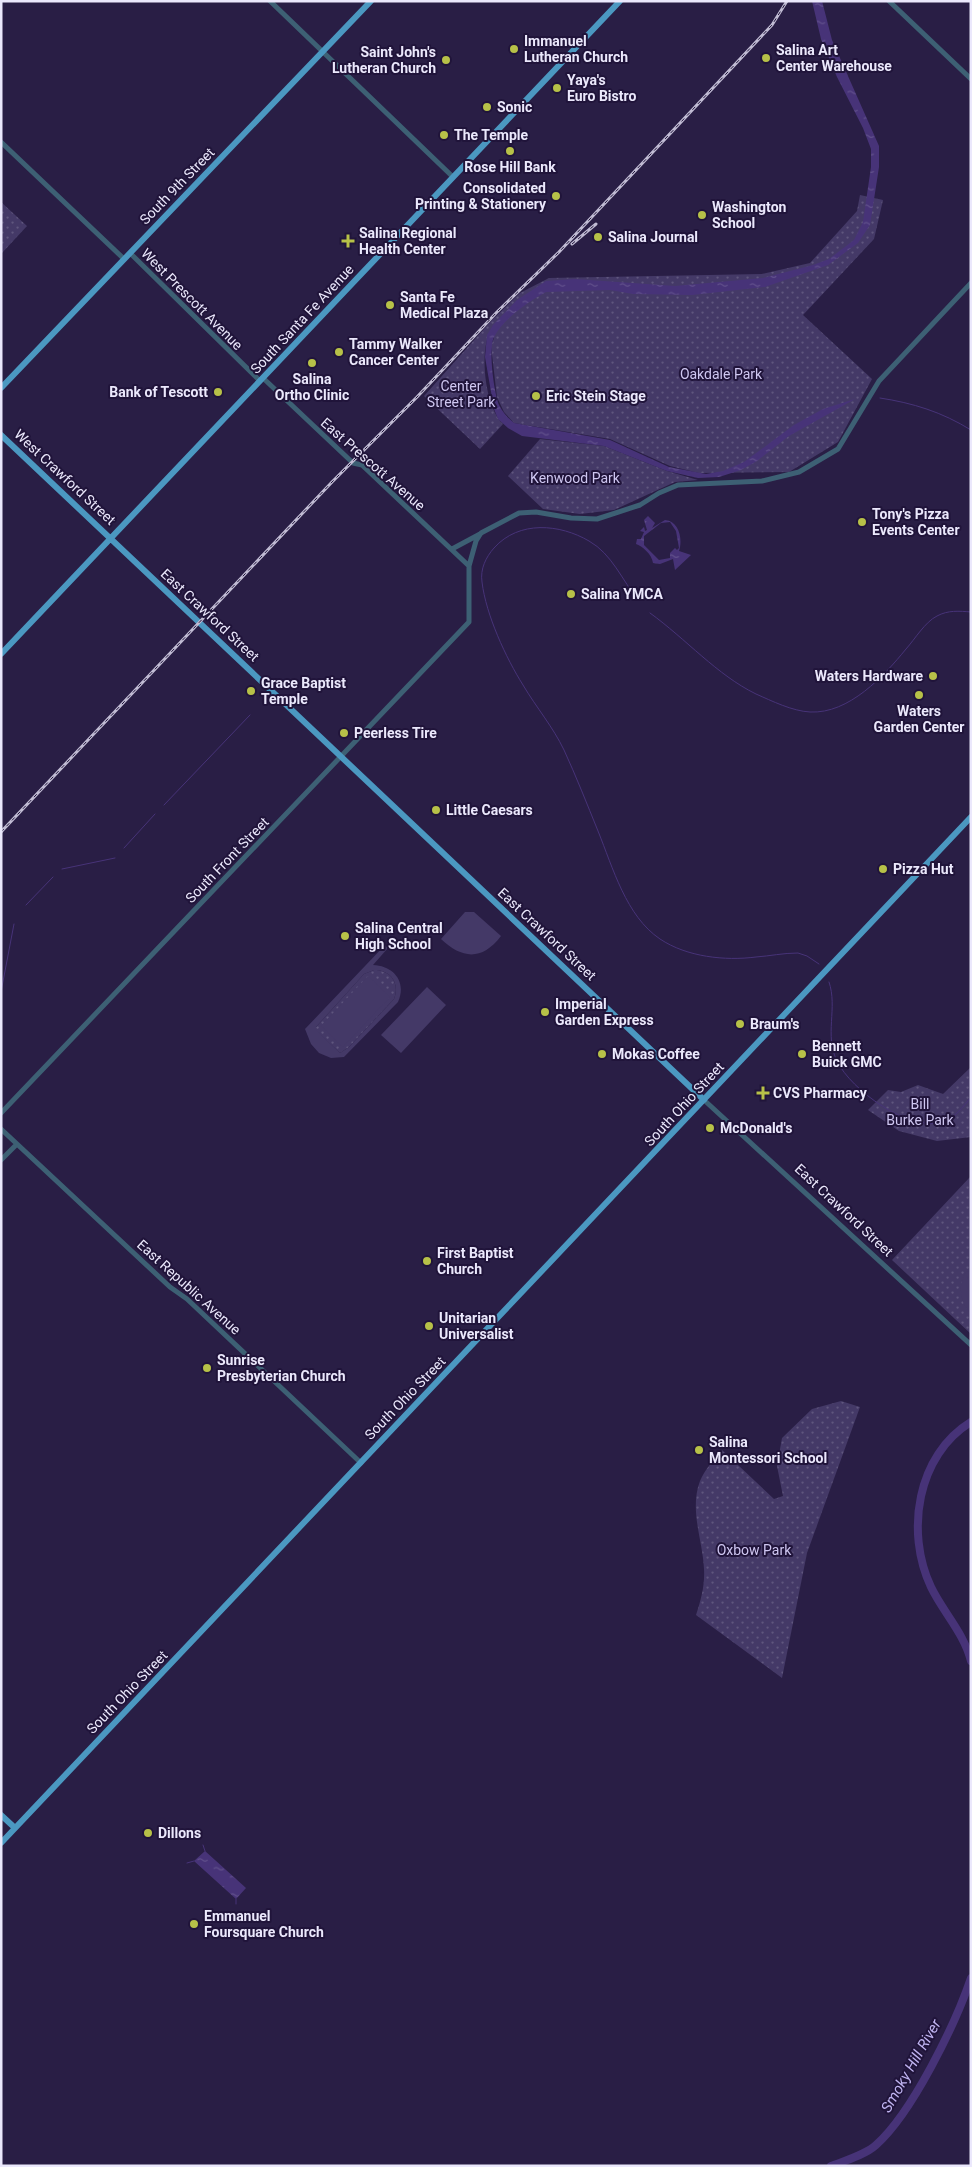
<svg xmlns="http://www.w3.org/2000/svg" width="972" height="2167" font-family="Roboto,sans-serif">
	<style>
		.green { fill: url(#green-dots) }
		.pitch { fill: #443967; fill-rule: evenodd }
		.water { fill: url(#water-ripples); fill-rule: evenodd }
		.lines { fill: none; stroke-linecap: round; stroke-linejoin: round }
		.stream { stroke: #473378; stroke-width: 1 }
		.river { stroke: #473378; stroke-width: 8 }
		.minor { stroke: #3d6074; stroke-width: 5 }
		.major { stroke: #4b98c1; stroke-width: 6 }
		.rail-casing { stroke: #c1bcd4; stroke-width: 3 }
		.rail { stroke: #20143a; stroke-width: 1; stroke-dasharray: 4; stroke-linecap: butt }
		.poi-dot { fill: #b7c148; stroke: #20143a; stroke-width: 2 }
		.labels { text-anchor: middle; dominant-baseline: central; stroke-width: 4; stroke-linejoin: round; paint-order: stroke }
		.poi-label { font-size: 14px; font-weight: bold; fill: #ebe8fc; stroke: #20143a; text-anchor: start }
		.street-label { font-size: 14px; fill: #ebe8fc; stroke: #20143a }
		.park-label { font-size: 14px; fill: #cfc7f1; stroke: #20143a }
		.water-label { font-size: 15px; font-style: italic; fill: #c0b4f1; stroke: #20143a }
	</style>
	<defs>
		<pattern id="green-dots" width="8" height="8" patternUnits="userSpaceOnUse" patternTransform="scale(1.25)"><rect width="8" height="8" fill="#443967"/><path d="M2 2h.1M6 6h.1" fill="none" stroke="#5f567e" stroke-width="1.8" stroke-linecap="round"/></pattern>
		<pattern id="water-ripples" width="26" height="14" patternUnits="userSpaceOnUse" patternTransform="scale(1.25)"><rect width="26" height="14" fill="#473378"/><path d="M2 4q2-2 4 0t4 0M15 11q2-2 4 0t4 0" fill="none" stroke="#62518c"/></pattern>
	</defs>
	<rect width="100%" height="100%" fill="#291e45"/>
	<path class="green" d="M860 195 883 200 874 239 803 315 872 379 838 442 789 472 699 473 670 466 610 439 514 423 504 412 497 397 491 346 494 338 493 326C478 346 484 406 503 424L480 449 424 396 492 320 520 293 549 278 762 274 810 263 857 211Z
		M1 202 27 226 1 254Z
		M540 439 604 446 667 471 698 480 675 482 614 510 580 514 543 509 508 476Z
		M374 970C391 970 400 983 394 999L349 1047 340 1053 315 1030 316 1027 364 974Z
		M971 1067V1137L937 1141 899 1131 868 1110 888 1090 901 1092 918 1085 943 1094Z
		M971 1176V1334L892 1260Z
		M841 1401 860 1407 807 1553 782 1678 696 1615C701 1600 705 1585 704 1569 703 1541 689 1510 700 1481 705 1469 714 1460 722 1450L774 1499 783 1496 777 1466 782 1438 812 1409Z"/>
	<path class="pitch" d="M465 912H474L501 936C482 961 462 959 441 939Z
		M385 945 388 948 373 965C394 966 407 982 398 1002L344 1057 331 1058 319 1053 311 1044 305 1029ZM374 970C391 970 400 983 394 999L349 1047 340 1053 316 1030V1027L364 974Z
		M368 976 390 997 343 1047 321 1026Z
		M427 987 446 1005 401 1053 381 1035Z
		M967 1271 971 1272V1314C960 1304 957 1282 967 1271Z"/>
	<path class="water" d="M812 1H822L832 40 879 146V167L870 225 858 243 828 265 765 287 692 295 633 294 610 290 546 292C529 301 503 319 494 337 488 349 494 393 499 405 503 413 508 418 514 423L610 440 669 467 706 474 723 471 744 462 794 425 823 409 855 399 789 436 757 461 741 470 719 477 698 478 667 471 604 446 522 436 508 428 498 419 494 409 485 357 487 335 493 325 517 300 546 281 575 279 675 286 763 278 813 265 829 259 854 240 863 222 871 167V149L863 128 837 77 821 39Z
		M648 516 655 523 652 528 665 520C679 521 683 539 679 551L691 555 675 570 673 559 660 564 653 563C652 554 642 546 636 544L637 539H641L644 532 640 531 644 527 645 531 647 530 644 520ZM670 522 676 531 679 548 677 550 675 548 670 553V558L659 560 644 545V536L661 523Z
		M205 1851 246 1888 236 1899 194 1861Z"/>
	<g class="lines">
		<path class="stream" d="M880 398C913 403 942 412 971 430
			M638 600C622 580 612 554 589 541 560 524 519 520 494 548 486 557 480 569 482 582 486 615 506 658 523 685 536 707 553 727 564 750 576 776 587 804 598 831 613 868 626 916 660 939 687 957 725 961 756 957 770 956 783 953 798 953L807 956 819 964
			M650 613C686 639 717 675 756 694 772 701 792 711 810 712 849 714 884 676 906 649 915 639 925 622 937 616 948 610 959 611 971 612
			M164 805 250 715
			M124 848 155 814
			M62 869 115 858
			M26 905 53 877
			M829 982C838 1008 824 1035 837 1061 851 1090 909 1132 942 1122 954 1119 963 1107 971 1097
			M1 992 14 924
			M203 1845 205 1851
			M187 1863 194 1861
			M236 1899V1904"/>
		<path class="river" d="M971 1422C917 1455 905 1532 931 1587 943 1612 964 1633 971 1661
			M831 2166C844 2161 865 2155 876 2145 912 2113 955 2025 971 1978"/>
		<path class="minor" d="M270 1 453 177
			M889 1 971 79
			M1 142 124 259
			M130 253 260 381
			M263 378 353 463 362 465 469 566
			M452 549 480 534
			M704 1100 971 1345
			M1 1113 469 622V566L476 541 481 533 519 513 536 512 571 518 597 519 640 505 659 493 678 485 762 481 799 472 838 449 879 381 971 283
			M1 1129 170 1287 187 1299 361 1463
			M1 1160 17 1144"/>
		<path class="major" d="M1 388 371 1
			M1 435 704 1100
			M1 654 620 1
			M1 1815 15 1828
			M1 1843 971 817"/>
		<defs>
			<path id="rail" d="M572 244 596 224
				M1 832 332 482 417 397 497 312 559 252 772 25 787 1"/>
		</defs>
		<use href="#rail" class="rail-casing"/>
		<use href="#rail" class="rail"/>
	</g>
	<g class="poi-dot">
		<circle cx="514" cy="49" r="5"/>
		<circle cx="766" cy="58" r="5"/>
		<circle cx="446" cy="60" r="5"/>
		<circle cx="557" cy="88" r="5"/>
		<circle cx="487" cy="107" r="5"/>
		<circle cx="444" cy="135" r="5"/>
		<circle cx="510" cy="151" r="5"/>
		<circle cx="556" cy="196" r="5"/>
		<circle cx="702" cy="215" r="5"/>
		<circle cx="598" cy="237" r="5"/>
		<path d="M345.5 233.5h5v5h5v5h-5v5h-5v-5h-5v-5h5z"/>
		<circle cx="390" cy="305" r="5"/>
		<circle cx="339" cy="352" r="5"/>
		<circle cx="312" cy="363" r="5"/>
		<circle cx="218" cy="392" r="5"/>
		<circle cx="536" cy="396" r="5"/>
		<circle cx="862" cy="522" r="5"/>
		<circle cx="571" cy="594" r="5"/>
		<circle cx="933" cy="676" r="5"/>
		<circle cx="251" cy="691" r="5"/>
		<circle cx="919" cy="695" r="5"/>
		<circle cx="344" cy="733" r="5"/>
		<circle cx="436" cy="810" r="5"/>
		<circle cx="883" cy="869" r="5"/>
		<circle cx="345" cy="936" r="5"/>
		<circle cx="545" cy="1012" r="5"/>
		<circle cx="740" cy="1024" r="5"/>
		<circle cx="602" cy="1054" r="5"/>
		<circle cx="802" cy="1054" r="5"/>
		<path d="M760.5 1085.5h5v5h5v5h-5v5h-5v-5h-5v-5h5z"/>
		<circle cx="710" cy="1128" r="5"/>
		<circle cx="427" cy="1261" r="5"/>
		<circle cx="429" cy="1326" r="5"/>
		<circle cx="207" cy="1368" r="5"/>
		<circle cx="699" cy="1450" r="5"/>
		<circle cx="148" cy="1833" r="5"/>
		<circle cx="194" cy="1924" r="5"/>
	</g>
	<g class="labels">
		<g class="poi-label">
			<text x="524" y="41">Immanuel<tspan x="524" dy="16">Lutheran Church</tspan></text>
			<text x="776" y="50">Salina Art<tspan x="776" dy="16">Center Warehouse</tspan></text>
			<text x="436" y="52" text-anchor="end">Saint John's<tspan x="436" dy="16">Lutheran Church</tspan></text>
			<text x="567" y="80">Yaya's<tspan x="567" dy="16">Euro Bistro</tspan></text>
			<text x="497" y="107">Sonic</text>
			<text x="454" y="135">The Temple</text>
			<text x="510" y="167" text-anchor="middle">Rose Hill Bank</text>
			<text x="546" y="188" text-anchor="end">Consolidated<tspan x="546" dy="16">Printing &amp; Stationery</tspan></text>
			<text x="712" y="207">Washington<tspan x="712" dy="16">School</tspan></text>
			<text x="359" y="233">Salina Regional<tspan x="359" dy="16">Health Center</tspan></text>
			<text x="608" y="237">Salina Journal</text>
			<text x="400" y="297">Santa Fe<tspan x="400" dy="16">Medical Plaza</tspan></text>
			<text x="349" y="344">Tammy Walker<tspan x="349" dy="16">Cancer Center</tspan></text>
			<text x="312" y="379" text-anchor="middle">Salina<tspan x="312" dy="16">Ortho Clinic</tspan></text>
			<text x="208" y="392" text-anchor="end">Bank of Tescott</text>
			<text x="546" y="396">Eric Stein Stage</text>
			<text x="872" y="514">Tony's Pizza<tspan x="872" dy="16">Events Center</tspan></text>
			<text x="581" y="594">Salina YMCA</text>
			<text x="923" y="676" text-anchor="end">Waters Hardware</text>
			<text x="261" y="683">Grace Baptist<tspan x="261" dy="16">Temple</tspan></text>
			<text x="919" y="711" text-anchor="middle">Waters<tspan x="919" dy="16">Garden Center</tspan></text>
			<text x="354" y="733">Peerless Tire</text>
			<text x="446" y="810">Little Caesars</text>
			<text x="893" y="869">Pizza Hut</text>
			<text x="355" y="928">Salina Central<tspan x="355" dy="16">High School</tspan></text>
			<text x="555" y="1004">Imperial<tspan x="555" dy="16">Garden Express</tspan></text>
			<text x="750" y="1024">Braum's</text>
			<text x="812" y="1046">Bennett<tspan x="812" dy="16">Buick GMC</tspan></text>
			<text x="612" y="1054">Mokas Coffee</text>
			<text x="773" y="1093">CVS Pharmacy</text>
			<text x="720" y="1128">McDonald's</text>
			<text x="437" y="1253">First Baptist<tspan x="437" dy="16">Church</tspan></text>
			<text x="439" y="1318">Unitarian<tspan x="439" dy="16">Universalist</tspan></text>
			<text x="217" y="1360">Sunrise<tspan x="217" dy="16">Presbyterian Church</tspan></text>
			<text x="709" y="1442">Salina<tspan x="709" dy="16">Montessori School</tspan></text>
			<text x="158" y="1833">Dillons</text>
			<text x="204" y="1916">Emmanuel<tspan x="204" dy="16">Foursquare Church</tspan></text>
		</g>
		<g class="street-label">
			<text transform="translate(177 186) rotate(-46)">South 9th Street</text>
			<text transform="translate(192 299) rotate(45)">West Prescott Avenue</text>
			<text transform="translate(302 319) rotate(-47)">South Santa Fe Avenue</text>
			<text transform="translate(373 464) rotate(41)">East Prescott Avenue</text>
			<text transform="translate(65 477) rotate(43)">West Crawford Street</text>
			<text transform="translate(210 615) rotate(43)">East Crawford Street</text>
			<text transform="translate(227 860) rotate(-46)">South Front Street</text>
			<text transform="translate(547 934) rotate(43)">East Crawford Street</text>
			<text transform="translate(684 1104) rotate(-47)">South Ohio Street</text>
			<text transform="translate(844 1210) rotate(43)">East Crawford Street</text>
			<text transform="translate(189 1287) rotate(42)">East Republic Avenue</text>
			<text transform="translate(405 1398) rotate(-46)">South Ohio Street</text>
			<text transform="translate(127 1692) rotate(-46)">South Ohio Street</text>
		</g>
		<g class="park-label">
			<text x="721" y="374">Oakdale Park</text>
			<text x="461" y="386">Center<tspan x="461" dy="16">Street Park</tspan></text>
			<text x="575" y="478">Kenwood Park</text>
			<text x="920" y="1104">Bill<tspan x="920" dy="16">Burke Park</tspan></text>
			<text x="754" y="1550">Oxbow Park</text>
		</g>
		<g class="water-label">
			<text transform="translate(911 2066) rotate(-60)">Smoky Hill River</text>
		</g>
	</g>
	<rect width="972" height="2167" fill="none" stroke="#ebe8fc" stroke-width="5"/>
</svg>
